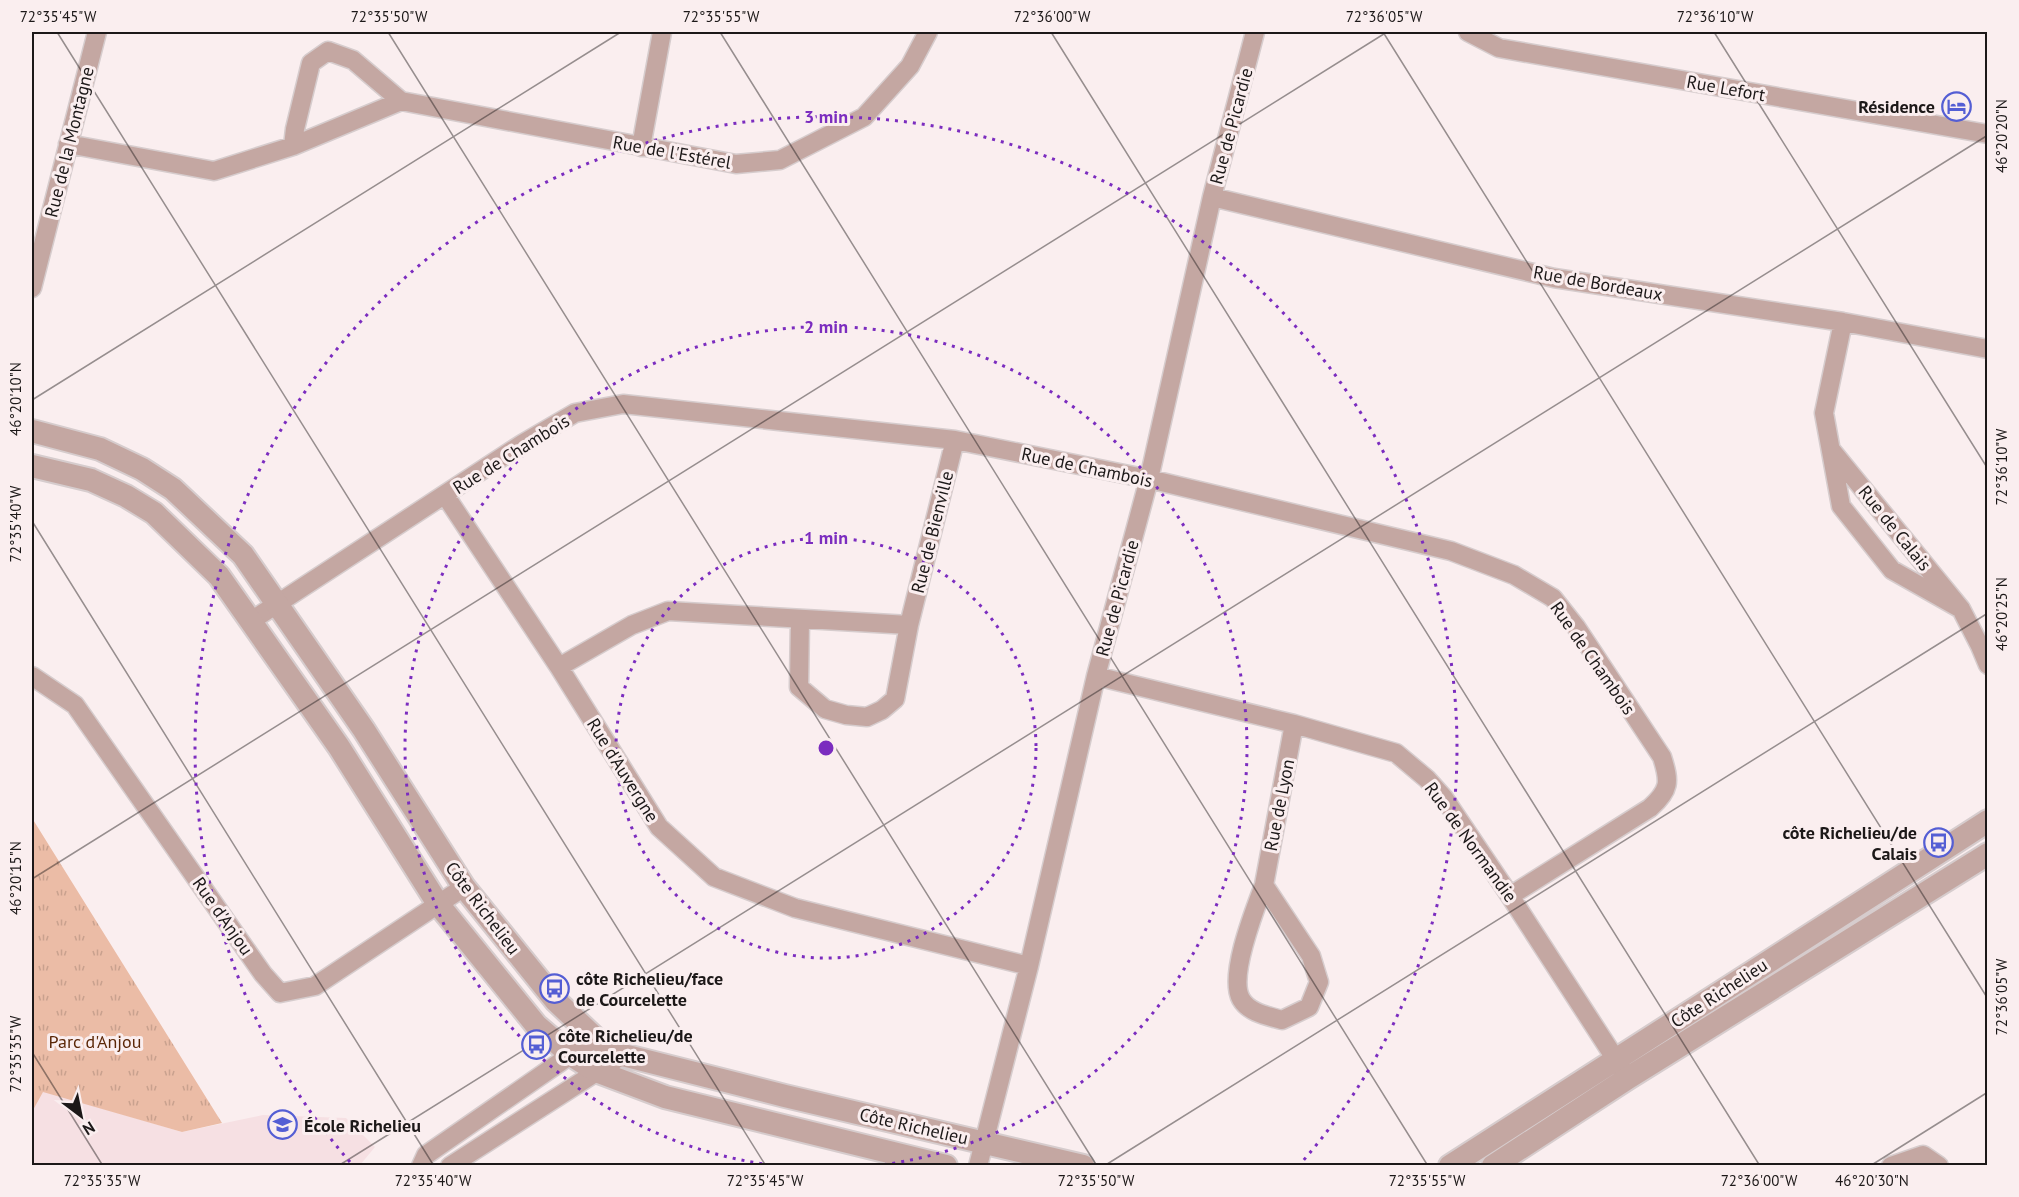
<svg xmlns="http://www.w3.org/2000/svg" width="2019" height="1197" font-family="'PT Sans',sans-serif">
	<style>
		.built { fill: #f6e0e3 }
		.park { fill: url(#park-tufts) }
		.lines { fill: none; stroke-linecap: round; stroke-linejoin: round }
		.minor-casing { stroke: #d6cccd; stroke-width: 21 }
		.tertiary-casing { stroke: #d6cccd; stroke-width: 26 }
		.minor { stroke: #c4a7a2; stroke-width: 18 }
		.tertiary { stroke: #c4a7a2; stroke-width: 22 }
		.ticks { fill: none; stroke: #1c1818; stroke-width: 1.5; stroke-opacity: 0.45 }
		.ring { fill: none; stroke: #7b2cbf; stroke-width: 3; stroke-dasharray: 3 6 }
		.labels { text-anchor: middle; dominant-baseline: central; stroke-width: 6; stroke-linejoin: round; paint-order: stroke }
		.street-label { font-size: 18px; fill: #1c1818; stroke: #faeeef }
		.poi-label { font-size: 18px; font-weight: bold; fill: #1c1818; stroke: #faeeef; text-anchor: start }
		.park-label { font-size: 18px; fill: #5b2707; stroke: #faeeef }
		.centre { fill: #7b2cbf; stroke: #faeeef; stroke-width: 3 }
		.ring-label { font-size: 18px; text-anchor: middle; font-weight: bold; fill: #7b2cbf; stroke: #faeeef; stroke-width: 6; stroke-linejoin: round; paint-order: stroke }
		.neatline { fill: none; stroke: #1c1818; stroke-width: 2 }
		.ticks-label { font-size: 15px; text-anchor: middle; fill: #1c1818 }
	</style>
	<defs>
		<pattern id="park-tufts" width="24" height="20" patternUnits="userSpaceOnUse" patternTransform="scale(1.5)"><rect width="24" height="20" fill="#ebbca6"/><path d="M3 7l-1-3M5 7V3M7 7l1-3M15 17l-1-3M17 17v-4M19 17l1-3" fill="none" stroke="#c9a18e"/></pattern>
	</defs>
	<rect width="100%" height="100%" fill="#faeeef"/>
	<path class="built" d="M43 1091 182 1132 263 1115 346 1118 375 1147 360 1165 32 1166V1112Z"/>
	<path class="park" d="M32 818 222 1123 182 1132 43 1092 32 1112Z"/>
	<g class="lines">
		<defs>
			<path id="minor" d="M1468 32 1499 48 1988 134
				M68 144 214 171 293 146 401 101
				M293 146 295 129 311 63 328 51 353 60 401 101 736 164 780 160 864 117 910 66 928 32
				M641 147 662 32
				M1212 197 1554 278 1843 322 1988 349
				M32 288 97 32
				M1843 322 1824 413 1841 506 1892 570 1961 609
				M1832 451 1961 609 1980 646 1988 665
				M445 495 559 667 659 827 714 877 795 908 1029 966
				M800 619 799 687 825 709 846 715 867 717 882 710 895 699 909 625 955 440
				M251 621 522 444 575 413 623 404 955 440 1149 479 1451 551 1514 575 1553 598 1576 627 1662 757C1670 782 1670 790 1650 808L1510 896
				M559 667 632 625 668 611 909 625
				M32 676 75 705 263 974 280 993 315 986 464 887
				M1096 676 1294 724 1396 753 1427 779 1444 798 1510 896 1622 1069
				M1264 885 1311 956 1319 982 1309 1007 1282 1020C1268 1016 1249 1013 1241 999 1228 976 1255 909 1264 885Z
				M1264 885 1294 724
				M421 1166 426 1155 595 1038
				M450 1166 623 1055
				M978 1166 1029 966 1096 676 1149 479 1212 197 1255 32
				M1891 1166 1923 1155 1939 1166"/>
			<path id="tertiary" d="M32 431 100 449 142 469 173 489 243 555 364 730 464 887 556 1001 595 1038 623 1055 785 1096 1083 1166
				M32 466 91 480 126 496 154 513 219 576 339 747 438 904 536 1025 571 1055 596 1071 665 1097 946 1166
				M1450 1166 1988 821
				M1493 1166 1628 1078 1988 854"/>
		</defs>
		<use href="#minor" class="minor-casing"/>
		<use href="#tertiary" class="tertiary-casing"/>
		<use href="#minor" class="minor"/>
		<use href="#tertiary" class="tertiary"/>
	</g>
	<path class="ticks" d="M57 32 766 1166M388 32 1097 1166M720 32 1428 1166M1051 32 1760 1166M1383 32 1988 999M1714 32 1988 469M32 400 621 32M32 521 434 1166M32 879 1387 32M32 1052 103 1166M338 1166 1988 135M1104 1166 1988 613M1870 1166 1988 1092"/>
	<g class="ring">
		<circle cx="826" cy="748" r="210"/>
		<path d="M771 1165A421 421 0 1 1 881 1165"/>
		<path d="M350 1162A631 631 0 1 1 1302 1162"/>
	</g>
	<defs>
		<symbol id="hotel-ring" viewBox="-11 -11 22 22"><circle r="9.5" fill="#faeeef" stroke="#545ed4" stroke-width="1.5"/><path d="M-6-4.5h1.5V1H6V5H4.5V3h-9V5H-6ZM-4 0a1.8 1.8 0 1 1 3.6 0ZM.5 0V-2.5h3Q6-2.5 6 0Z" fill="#545ed4"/></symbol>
		<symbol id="bus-ring" viewBox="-11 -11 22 22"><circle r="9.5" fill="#faeeef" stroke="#545ed4" stroke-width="1.5"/><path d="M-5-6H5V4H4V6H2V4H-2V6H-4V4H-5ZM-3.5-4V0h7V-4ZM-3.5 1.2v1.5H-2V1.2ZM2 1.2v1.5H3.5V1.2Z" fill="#545ed4"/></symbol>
		<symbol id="school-ring" viewBox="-11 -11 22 22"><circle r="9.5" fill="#faeeef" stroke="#545ed4" stroke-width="1.5"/><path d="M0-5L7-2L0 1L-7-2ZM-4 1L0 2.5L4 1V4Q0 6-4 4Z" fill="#545ed4"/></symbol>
	</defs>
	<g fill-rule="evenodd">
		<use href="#hotel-ring" x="1940" y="90" width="33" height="33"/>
		<use href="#bus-ring" x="1922" y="826" width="33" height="33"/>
		<use href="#bus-ring" x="538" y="972" width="33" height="33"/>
		<use href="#bus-ring" x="520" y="1028" width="33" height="33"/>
		<use href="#school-ring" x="266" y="1108" width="33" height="33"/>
	</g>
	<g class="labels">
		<g class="street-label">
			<text transform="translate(1726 88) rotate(10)">Rue Lefort</text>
			<text transform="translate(1231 126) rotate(-75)">Rue de Picardie</text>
			<text transform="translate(69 142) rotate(-76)">Rue de la Montagne</text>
			<text transform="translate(672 152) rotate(10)">Rue de l'Estérel</text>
			<text transform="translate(1598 283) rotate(10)">Rue de Bordeaux</text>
			<text transform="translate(511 454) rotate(-32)">Rue de Chambois</text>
			<text transform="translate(1087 467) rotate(12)">Rue de Chambois</text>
			<text transform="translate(1895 528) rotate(51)">Rue de Calais</text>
			<text transform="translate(932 532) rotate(-76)">Rue de Bienville</text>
			<text transform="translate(1117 598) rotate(-75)">Rue de Picardie</text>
			<text transform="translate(1593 658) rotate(55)">Rue de Chambois</text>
			<text transform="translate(623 770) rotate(58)">Rue d'Auvergne</text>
			<text transform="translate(1279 805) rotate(-79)">Rue de Lyon</text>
			<text transform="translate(1471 842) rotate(54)">Rue de Normandie</text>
			<text transform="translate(483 908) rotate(53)">Côte Richelieu</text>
			<text transform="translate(223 916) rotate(55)">Rue d'Anjou</text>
			<text transform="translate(1719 993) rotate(-33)">Côte Richelieu</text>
			<text transform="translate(914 1126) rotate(13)">Côte Richelieu</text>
		</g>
		<g class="poi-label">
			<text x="1935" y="106" text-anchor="end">Résidence</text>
			<text x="1917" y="832" text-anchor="end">côte Richelieu/de<tspan x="1917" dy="21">Calais</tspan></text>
			<text x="576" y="978">côte Richelieu/face<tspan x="576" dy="21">de Courcelette</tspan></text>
			<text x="558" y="1035">côte Richelieu/de<tspan x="558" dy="21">Courcelette</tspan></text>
			<text x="304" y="1125">École Richelieu</text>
		</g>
		<g class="park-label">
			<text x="95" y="1041">Parc d'Anjou</text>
		</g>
	</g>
	<circle cx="826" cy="748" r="9" class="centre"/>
	<g class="ring-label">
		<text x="826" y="123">3 min</text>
		<text x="826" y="333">2 min</text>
		<text x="826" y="544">1 min</text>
	</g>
	<rect width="2019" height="1197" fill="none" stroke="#faeeef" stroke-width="66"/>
	<g transform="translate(81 1116) rotate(148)" stroke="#faeeef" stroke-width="4.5" paint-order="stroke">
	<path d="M0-4.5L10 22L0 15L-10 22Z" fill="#1c1818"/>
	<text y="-9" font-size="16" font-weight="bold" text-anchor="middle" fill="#1c1818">N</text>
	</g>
	<rect x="33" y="33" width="1953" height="1131" class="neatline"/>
	<g class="ticks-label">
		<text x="58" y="22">72°35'45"W</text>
		<text x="389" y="22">72°35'50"W</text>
		<text x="721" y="22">72°35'55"W</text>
		<text x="1052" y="22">72°36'00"W</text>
		<text x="1384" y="22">72°36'05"W</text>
		<text x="1715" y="22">72°36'10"W</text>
		<text transform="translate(2002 136) rotate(-90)" y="5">46°20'20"N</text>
		<text transform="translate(16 399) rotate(-90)" y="5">46°20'10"N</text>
		<text transform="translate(2002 467) rotate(-90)" y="5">72°36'10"W</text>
		<text transform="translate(16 524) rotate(-90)" y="5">72°35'40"W</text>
		<text transform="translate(2002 614) rotate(-90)" y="5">46°20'25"N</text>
		<text transform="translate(16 878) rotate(-90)" y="5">46°20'15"N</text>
		<text transform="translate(2002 997) rotate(-90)" y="5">72°36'05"W</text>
		<text transform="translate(16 1054) rotate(-90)" y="5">72°35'35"W</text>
		<text x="102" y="1186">72°35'35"W</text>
		<text x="433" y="1186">72°35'40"W</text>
		<text x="765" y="1186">72°35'45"W</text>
		<text x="1096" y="1186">72°35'50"W</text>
		<text x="1427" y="1186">72°35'55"W</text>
		<text x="1759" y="1186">72°36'00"W</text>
		<text x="1872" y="1186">46°20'30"N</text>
	</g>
</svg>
